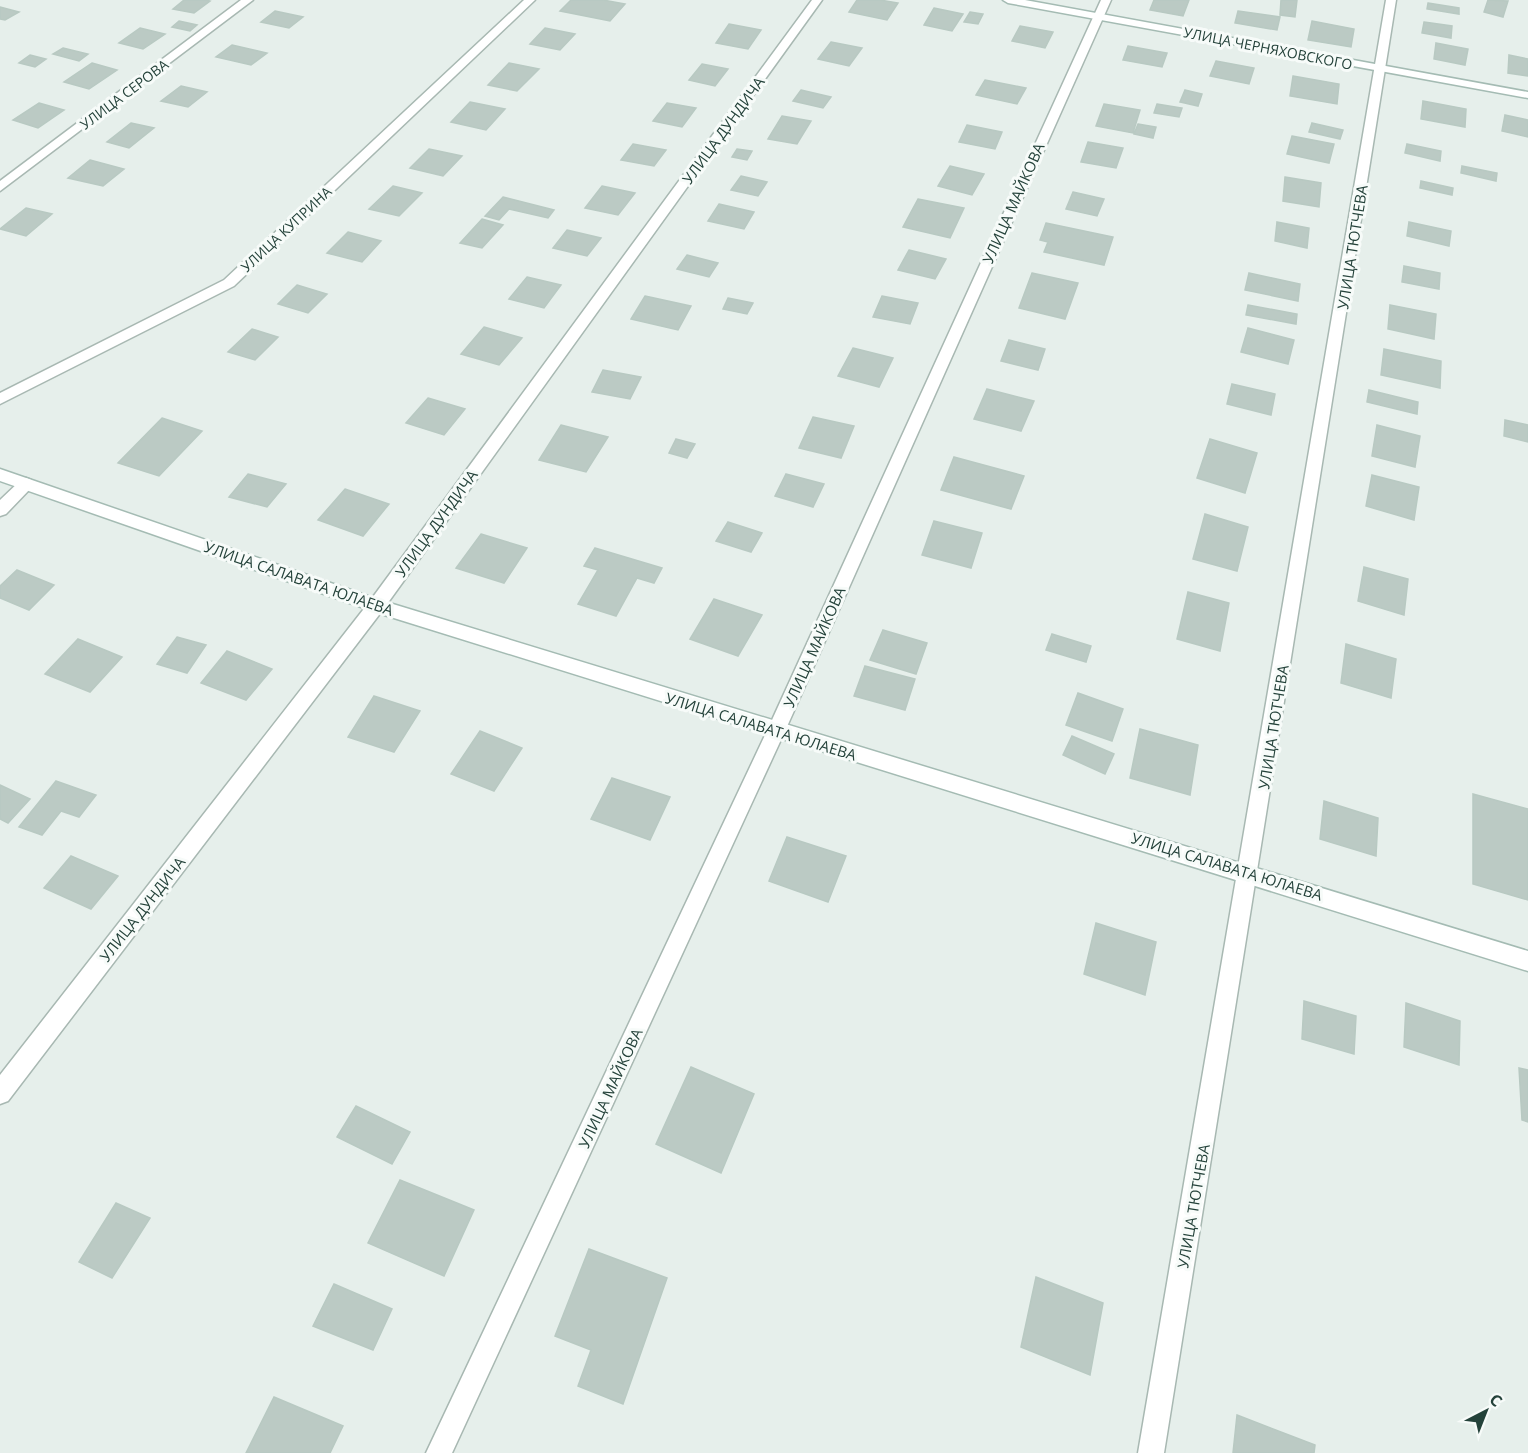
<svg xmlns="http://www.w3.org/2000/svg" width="1528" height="1453" font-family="'Open Sans',sans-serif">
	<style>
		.building { fill: #bbcac4; stroke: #b8c9c2; stroke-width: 1.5 }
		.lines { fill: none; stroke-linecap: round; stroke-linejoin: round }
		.street-casing { stroke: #a8b8b2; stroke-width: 3 }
		.secondary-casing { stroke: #a4bbb3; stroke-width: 3 }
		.street { fill: #fff; fill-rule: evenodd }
		.secondary { fill: #fff; fill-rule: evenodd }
		.labels { text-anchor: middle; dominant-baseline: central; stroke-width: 6; stroke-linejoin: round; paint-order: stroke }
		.far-street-label { font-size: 14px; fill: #24423a; stroke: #f7fbf9 }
		.street-label { font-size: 15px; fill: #24423a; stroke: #f7fbf9 }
	</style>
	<rect width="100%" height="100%" fill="#e6efeb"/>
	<path class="building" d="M184 0H206L210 1 194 13 173 9Z
		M571 0H603L625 4 610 21 560 11Z
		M857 0H880L898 3 887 20 849 12Z
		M1154 0H1189L1183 16 1150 10Z
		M1281 0H1297L1295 17 1280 15Z
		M1488 0 1508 1 1503 17 1484 12Z
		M1428 3 1459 8V14L1427 9Z
		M0 7 19 12 5 20 0 19Z
		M934 8 963 14 952 31 924 25Z
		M275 11 303 17 289 28 261 22Z
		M1238 11 1280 17 1277 30 1235 23Z
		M970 12 983 14 978 24 964 22Z
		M179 21 197 25 190 31 172 27Z
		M1312 21 1354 29 1351 47 1308 40Z
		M1424 22 1452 26 1451 38 1422 33Z
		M729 24 761 30 748 49 716 43Z
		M1020 26 1053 32 1045 48 1012 41Z
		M140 28 165 34 143 49 119 43Z
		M545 28 575 34 560 50 530 44Z
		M831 42 862 48 849 66 818 59Z
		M1436 43 1468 49 1465 65 1434 59Z
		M232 45 267 53 251 65 216 57Z
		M1128 46 1167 53 1162 67 1123 60Z
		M63 48 88 54 79 61 53 54Z
		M30 55 46 59 35 67 19 63Z
		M1509 55 1528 59V76L1508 73Z
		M1216 61 1254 68 1249 84 1210 76Z
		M92 63 117 70 89 89 64 82Z
		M509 63 539 69 517 91 488 85Z
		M702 64 728 69 715 86 689 80Z
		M1293 76 1339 84 1337 104 1290 96Z
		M985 80 1026 88 1017 104 976 95Z
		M181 86 207 92 188 107 161 101Z
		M801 90 831 97 823 108 793 101Z
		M1185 90 1202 94 1198 106 1180 102Z
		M1423 101 1466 109 1465 127 1421 119Z
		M470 102 505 109 486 130 451 122Z
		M39 103 64 110 38 128 13 120Z
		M667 103 696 108 682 127 653 121Z
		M1104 104 1140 110 1133 133 1096 126Z
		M1157 104 1182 108 1179 117 1154 113Z
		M1505 115 1528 120V137L1502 131Z
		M782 116 811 121 797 144 768 139Z
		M131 123 154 128 129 148 107 142Z
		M1312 123 1343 130 1340 139 1309 132Z
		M1138 124 1156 127 1153 138 1134 134Z
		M967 125 1002 132 995 149 959 142Z
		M1292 136 1334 144 1329 163 1287 154Z
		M1088 142 1123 148 1116 168 1081 162Z
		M633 144 666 150 654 166 621 160Z
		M1407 144 1441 151 1440 161 1405 153Z
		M429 149 462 156 443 176 410 168Z
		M737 149 752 151 747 160 732 157Z
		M90 160 124 169 103 186 68 178Z
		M950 166 984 174 972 195 938 186Z
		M1462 166 1497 173 1496 181 1461 173Z
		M741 176 767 182 758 196 731 190Z
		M1285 177 1321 183 1319 207 1283 201Z
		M1421 181 1453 188 1452 195 1420 188Z
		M393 186 422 193 399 216 369 209Z
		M602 186 635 193 618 215 585 208Z
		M1073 192 1104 199 1097 216 1066 209Z
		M503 197 554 210 548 218 509 209 499 220 485 216Z
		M918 199 964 208 950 238 903 227Z
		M719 204 754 212 744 229 708 221Z
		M26 208 52 214 26 236 0 229Z
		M482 219 503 225 482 248 460 243Z
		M1277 222 1309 228 1307 248 1275 241Z
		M1409 222 1451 231 1449 246 1407 236Z
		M1046 223 1113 237 1104 265 1044 252 1048 242 1040 240Z
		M567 230 601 238 587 256 553 248Z
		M348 232 381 241 362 262 327 253Z
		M909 250 946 259 935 279 898 270Z
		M687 255 718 263 709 277 677 269Z
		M1404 266 1440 273 1439 289 1402 282Z
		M1032 273 1078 283 1065 319 1019 308Z
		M1249 273 1300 284 1298 301 1245 290Z
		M527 277 561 285 544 308 509 299Z
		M297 285 327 294 308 313 278 304Z
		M645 296 691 306 678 330 631 319Z
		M882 296 918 303 910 324 873 317Z
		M728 298 753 303 747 314 723 309Z
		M1248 305 1297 314 1296 324 1246 315Z
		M1390 305 1436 314 1434 339 1388 329Z
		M484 327 522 338 499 365 461 354Z
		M1248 328 1294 340 1288 364 1241 352Z
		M252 329 278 337 255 360 228 352Z
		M1009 340 1045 349 1038 370 1001 361Z
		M853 348 893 358 879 387 838 376Z
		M1384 349 1441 361 1440 388 1381 375Z
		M603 370 641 377 630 399 592 392Z
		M1232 384 1275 394 1271 415 1227 404Z
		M987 389 1034 401 1021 431 974 419Z
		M1369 390 1418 402 1417 414 1367 402Z
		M428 398 465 409 444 435 406 423Z
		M813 417 854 426 841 458 799 448Z
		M162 418 202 431 159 476 118 463Z
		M1505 420 1528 425V442L1504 436Z
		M561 425 608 437 586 472 539 460Z
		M1377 425 1420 436 1415 467 1372 456Z
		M676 439 695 444 687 458 669 453Z
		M1210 439 1257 453 1245 493 1197 478Z
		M954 457 1024 476 1011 509 941 490Z
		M248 474 286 484 267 507 229 497Z
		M786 474 824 484 813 507 775 496Z
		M1372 475 1419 487 1414 520 1366 506Z
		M345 489 389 504 363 536 318 520Z
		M1205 514 1248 527 1237 571 1193 559Z
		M934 521 982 533 971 568 922 555Z
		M728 522 762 533 751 552 716 541Z
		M481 534 527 548 504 583 456 568Z
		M595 548 662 568 654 583 637 578 616 616 578 604 598 570 584 566Z
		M1364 567 1408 579 1404 615 1358 601Z
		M17 570 54 585 29 610 0 598V586Z
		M1188 592 1229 603 1220 651 1177 639Z
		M714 599 762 615 738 656 690 639Z
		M883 630 927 643 916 674 870 660Z
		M1052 634 1091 646 1086 662 1046 650Z
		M177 637 206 645 187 673 157 664Z
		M78 639 122 657 90 692 45 674Z
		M1346 644 1396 659 1391 698 1341 683Z
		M227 651 272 669 246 700 201 683Z
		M865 666 915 679 905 710 854 696Z
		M1078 693 1123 709 1112 741 1066 725Z
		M374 696 420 711 394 752 348 737Z
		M1140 729 1198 745 1190 795 1130 778Z
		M480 731 522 748 494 791 451 774Z
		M1072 736 1114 754 1105 774 1063 755Z
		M612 778 670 797 650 840 591 819Z
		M56 781 96 795 79 817 61 811 42 835 19 827Z
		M0 785 30 799 8 823 0 819Z
		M1473 794 1528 809V900L1473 884Z
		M1324 801 1378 818 1376 856 1320 839Z
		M787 837 846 856 828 902 769 881Z
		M71 856 118 876 91 909 44 888Z
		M1096 923 1156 942 1145 995 1084 974Z
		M1304 1001 1356 1016 1354 1054 1302 1039Z
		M1406 1003 1460 1021 1459 1065 1404 1047Z
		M691 1067 754 1094 721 1173 656 1144Z
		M1519 1068 1528 1070V1122L1522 1120Z
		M356 1106 410 1132 392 1164 337 1137Z
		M400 1180 474 1210 444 1276 368 1243Z
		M116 1203 150 1218 112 1278 79 1262Z
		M589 1249 667 1278 623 1404 578 1386 591 1350 555 1336Z
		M1036 1277 1103 1303 1090 1375 1021 1347Z
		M334 1284 392 1309 373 1350 313 1326Z
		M274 1397 343 1426 330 1453H246Z
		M1237 1415 1315 1445 1314 1453H1233Z"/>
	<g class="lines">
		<defs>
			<path id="street" d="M241 0H253L0 191V181Z
				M524 0H535L234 286 0 404V393L224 280Z
				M812 0H822L382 611 8 1101 0 1104V1075L370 601Z
				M1101 0H1111L785 731 452 1453H426L767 731Z
				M1386 0H1396L1164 1453H1138Z
				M26 478 31 480 34 484 31 488 6 514 0 516V500L21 480Z"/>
			<path id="secondary" d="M1003 0H1025L1528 92V98L1008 3Z
				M0 469 383 601 1528 951V971L381 614 0 481Z"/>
		</defs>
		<use href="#street" class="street-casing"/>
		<use href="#secondary" class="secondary-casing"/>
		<use href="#street" class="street"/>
		<use href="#secondary" class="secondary"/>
	</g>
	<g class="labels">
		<g class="far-street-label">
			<text transform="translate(1268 48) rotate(11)">УЛИЦА ЧЕРНЯХОВСКОГО</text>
			<text transform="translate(124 94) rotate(-37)">УЛИЦА СЕРОВА</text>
			<text transform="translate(286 229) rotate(-43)">УЛИЦА КУПРИНА</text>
		</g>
		<g class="street-label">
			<text transform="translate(723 130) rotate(-54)">УЛИЦА ДУНДИЧА</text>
			<text transform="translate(1013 203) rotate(-66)">УЛИЦА МАЙКОВА</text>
			<text transform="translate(1352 247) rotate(-81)">УЛИЦА ТЮТЧЕВА</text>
			<text transform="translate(436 523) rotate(-54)">УЛИЦА ДУНДИЧА</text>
			<text transform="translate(299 578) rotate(19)">УЛИЦА САЛАВАТА ЮЛАЕВА</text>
			<text transform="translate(814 647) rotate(-66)">УЛИЦА МАЙКОВА</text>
			<text transform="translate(761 726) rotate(17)">УЛИЦА САЛАВАТА ЮЛАЕВА</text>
			<text transform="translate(1273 727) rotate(-81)">УЛИЦА ТЮТЧЕВА</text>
			<text transform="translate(1227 866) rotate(17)">УЛИЦА САЛАВАТА ЮЛАЕВА</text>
			<text transform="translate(142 909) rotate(-52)">УЛИЦА ДУНДИЧА</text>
			<text transform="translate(610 1088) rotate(-65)">УЛИЦА МАЙКОВА</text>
			<text transform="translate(1193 1206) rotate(-80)">УЛИЦА ТЮТЧЕВА</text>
		</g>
	</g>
	<g transform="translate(1486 1411) rotate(42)" stroke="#f7fbf9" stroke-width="4.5" paint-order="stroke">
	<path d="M0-4.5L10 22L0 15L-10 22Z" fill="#24423a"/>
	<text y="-9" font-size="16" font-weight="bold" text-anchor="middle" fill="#24423a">С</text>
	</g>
</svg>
